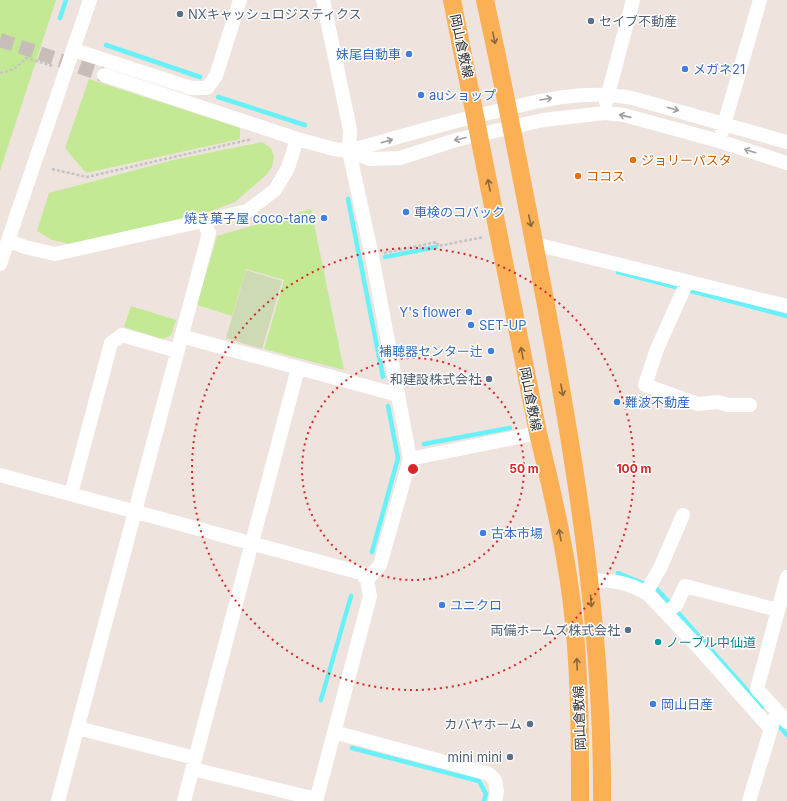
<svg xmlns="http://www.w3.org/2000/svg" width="787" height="801" font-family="Inter,'Noto Sans JP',sans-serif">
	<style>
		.green { fill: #c4e995 }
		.cemetery { fill: #cedab3 }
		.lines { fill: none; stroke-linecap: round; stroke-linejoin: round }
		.stream { stroke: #68f1f8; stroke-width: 4.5 }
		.minor-tunnel { stroke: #c7beba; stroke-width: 14; stroke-dasharray: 14 7; stroke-linecap: butt }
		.path { stroke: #c4c4c4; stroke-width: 2.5; stroke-dasharray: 3 2; stroke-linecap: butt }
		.minor { stroke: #fff; stroke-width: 14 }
		.major { stroke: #fbb055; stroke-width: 18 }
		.oneway { stroke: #89673e }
		.oneway2 { stroke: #a0a0a0 }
		.ring { fill: none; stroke: #d62828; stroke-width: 2; stroke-dasharray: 2 4 }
		.service-dot { fill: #5c6f8a; stroke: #fff; stroke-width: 1.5 }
		.shop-dot { fill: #3f7fe0; stroke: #fff; stroke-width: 1.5 }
		.food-dot { fill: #e8710a; stroke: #fff; stroke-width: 1.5 }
		.culture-dot { fill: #0f9aa8; stroke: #fff; stroke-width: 1.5 }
		.labels { text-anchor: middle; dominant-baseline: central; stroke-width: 3; stroke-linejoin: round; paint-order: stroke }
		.service-label { font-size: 13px; fill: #4e5e75; stroke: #fff; text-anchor: end }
		.street-label { font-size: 13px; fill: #2c2c2c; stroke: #fff }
		.shop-label { font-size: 13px; fill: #366cbe; stroke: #fff; text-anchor: start }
		.food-label { font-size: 13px; fill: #c56008; stroke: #fff; text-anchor: start }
		.culture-label { font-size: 13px; fill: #0d838f; stroke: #fff; text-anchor: start }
		.centre { fill: #d62828; stroke: #fff; stroke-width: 2 }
		.ring-label { font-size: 12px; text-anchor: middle; font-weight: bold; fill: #d62828; stroke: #fff; stroke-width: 3; stroke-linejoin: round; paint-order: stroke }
	</style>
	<rect width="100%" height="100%" fill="#eee3dd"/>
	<path class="green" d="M0 0H56L0 171Z
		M89 79 240 128V139L86 173 65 148Z
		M262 142 271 148 274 156 272 167 266 175 235 202 201 215 70 244 52 240 37 231 49 193 173 160Z
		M311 209 344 370 264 349 284 280 246 269 232 316 197 305 217 236Z
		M131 306 176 320 171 335 163 339 124 327Z"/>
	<path class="cemetery" d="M246 270 282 281 262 349 226 338Z"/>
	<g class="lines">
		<path class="stream" d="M60 18 66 0
			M106 45 200 77
			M218 97 305 125
			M348 199 383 377
			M385 257 436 247
			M618 272 787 316
			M424 444 510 428
			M372 552 398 458 388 406
			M618 573 657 589 762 707
			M321 700 351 596
			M780 727 787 735
			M352 748 479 781 486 794 484 801"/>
		<path class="minor-tunnel" d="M0 40 104 75"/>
		<path class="path" d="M0 73C12 71 18 67 26 58L53 66
			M52 169 87 177 252 139
			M384 253 437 242 438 246 484 237"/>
		<path class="minor" d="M323 0 350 130 349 151 372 256 410 459 380 565 367 580
			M74 50 191 88H207L216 76 240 0
			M104 75 297 139 334 149 349 151 370 159 400 158 456 140 543 120 605 113 624 115 719 141 787 163
			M606 102 633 0
			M722 132 760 0
			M349 151C394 138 439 125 485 114 534 102 582 88 632 98L787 142
			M9 241 25 247 55 254 247 211 275 190 288 168 297 139
			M535 244 787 306
			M0 264 90 0
			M687 282 657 349 645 385 698 404 718 402 729 405H750
			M181 336 398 395
			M410 459 538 433
			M0 475 361 573 367 580 370 596 316 801
			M71 494 111 343 122 335 177 351
			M787 577 757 689 787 722
			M589 581C611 579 631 583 649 595L700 649 770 728
			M646 593 661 566 683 515
			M666 613 676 605 685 586 778 610
			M78 728 195 758
			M334 732 489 774 495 780 497 792 495 801
			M193 769 316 799
			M58 801 209 233 202 220
			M184 801 298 368
			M749 801 774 719"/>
		<path class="major" d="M452 0 538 433C553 495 568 559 574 623 580 682 580 742 580 801
			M485 0C507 100 526 200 545 300 576 465 603 632 602 801"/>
	</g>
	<defs><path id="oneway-shaft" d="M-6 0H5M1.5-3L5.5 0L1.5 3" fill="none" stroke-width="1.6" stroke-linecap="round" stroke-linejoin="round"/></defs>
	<g class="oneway">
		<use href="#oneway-shaft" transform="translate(494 38) rotate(78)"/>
		<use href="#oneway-shaft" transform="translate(489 185) rotate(-101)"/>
		<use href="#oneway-shaft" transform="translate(530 221) rotate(78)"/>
		<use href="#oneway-shaft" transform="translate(522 353) rotate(-101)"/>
		<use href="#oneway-shaft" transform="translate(562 390) rotate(79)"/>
		<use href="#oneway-shaft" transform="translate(560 535) rotate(-100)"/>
		<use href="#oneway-shaft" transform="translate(591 601) rotate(85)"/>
		<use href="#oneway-shaft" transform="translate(577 664) rotate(-93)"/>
	</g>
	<g class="oneway2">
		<use href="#oneway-shaft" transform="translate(546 99) rotate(-10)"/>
		<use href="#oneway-shaft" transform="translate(673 109) rotate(16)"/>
		<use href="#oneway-shaft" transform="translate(625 116) rotate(-167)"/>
		<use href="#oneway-shaft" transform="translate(460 139) rotate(166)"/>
		<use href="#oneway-shaft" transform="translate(387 141) rotate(-16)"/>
		<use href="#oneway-shaft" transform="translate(750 151) rotate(-162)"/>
	</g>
	<g class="ring">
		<circle cx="413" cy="469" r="111"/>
		<circle cx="413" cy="469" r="221"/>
	</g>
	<g class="service-dot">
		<circle cx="180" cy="14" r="4"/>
		<circle cx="591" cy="21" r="4"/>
		<circle cx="489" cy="379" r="4"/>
		<circle cx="628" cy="630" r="4"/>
		<circle cx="530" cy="724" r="4"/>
		<circle cx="510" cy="757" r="4"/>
	</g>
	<g class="shop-dot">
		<circle cx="409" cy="54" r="4"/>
		<circle cx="685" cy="69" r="4"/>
		<circle cx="421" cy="95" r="4"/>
		<circle cx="406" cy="212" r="4"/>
		<circle cx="324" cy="218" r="4"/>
		<circle cx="469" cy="312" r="4"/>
		<circle cx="471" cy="325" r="4"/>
		<circle cx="491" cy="351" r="4"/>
		<circle cx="617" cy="402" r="4"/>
		<circle cx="483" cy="533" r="4"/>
		<circle cx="442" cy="605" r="4"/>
		<circle cx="653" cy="704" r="4"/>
	</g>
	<g class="food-dot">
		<circle cx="633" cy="160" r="4"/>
		<circle cx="578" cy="176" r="4"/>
	</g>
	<circle class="culture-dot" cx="658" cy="642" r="4"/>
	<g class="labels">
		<g class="service-label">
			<text x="188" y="14" text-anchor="start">NXキャッシュロジスティクス</text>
			<text x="599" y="21" text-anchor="start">セイブ不動産</text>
			<text x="481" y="379">和建設株式会社</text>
			<text x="620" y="630">両備ホームズ株式会社</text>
			<text x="522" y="724">カバヤホーム</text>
			<text x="502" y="757">mini mini</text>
		</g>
		<g class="street-label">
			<text transform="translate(462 46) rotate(78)">岡山倉敷線</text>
			<text transform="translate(531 399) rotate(79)">岡山倉敷線</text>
			<text transform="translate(579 718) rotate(-92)">岡山倉敷線</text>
		</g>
		<g class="shop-label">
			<text x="401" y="54" text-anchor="end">妹尾自動車</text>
			<text x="693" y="69">メガネ21</text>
			<text x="429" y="95">auショップ</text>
			<text x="414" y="212">車検のコバック</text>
			<text x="316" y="218" text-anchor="end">焼き菓子屋 coco-tane</text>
			<text x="461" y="312" text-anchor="end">Y's flower</text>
			<text x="479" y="325">SET-UP</text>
			<text x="483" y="351" text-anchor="end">補聴器センター辻</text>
			<text x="625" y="402">難波不動産</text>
			<text x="491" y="533">古本市場</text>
			<text x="450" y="605">ユニクロ</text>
			<text x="661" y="704">岡山日産</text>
		</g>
		<g class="food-label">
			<text x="641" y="160">ジョリーパスタ</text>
			<text x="586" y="176">ココス</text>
		</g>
		<g class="culture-label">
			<text x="666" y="642">ノーブル中仙道</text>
		</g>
	</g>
	<circle cx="413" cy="469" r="6" class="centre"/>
	<g class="ring-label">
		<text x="524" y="473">50 m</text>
		<text x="634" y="473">100 m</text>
	</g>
</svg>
